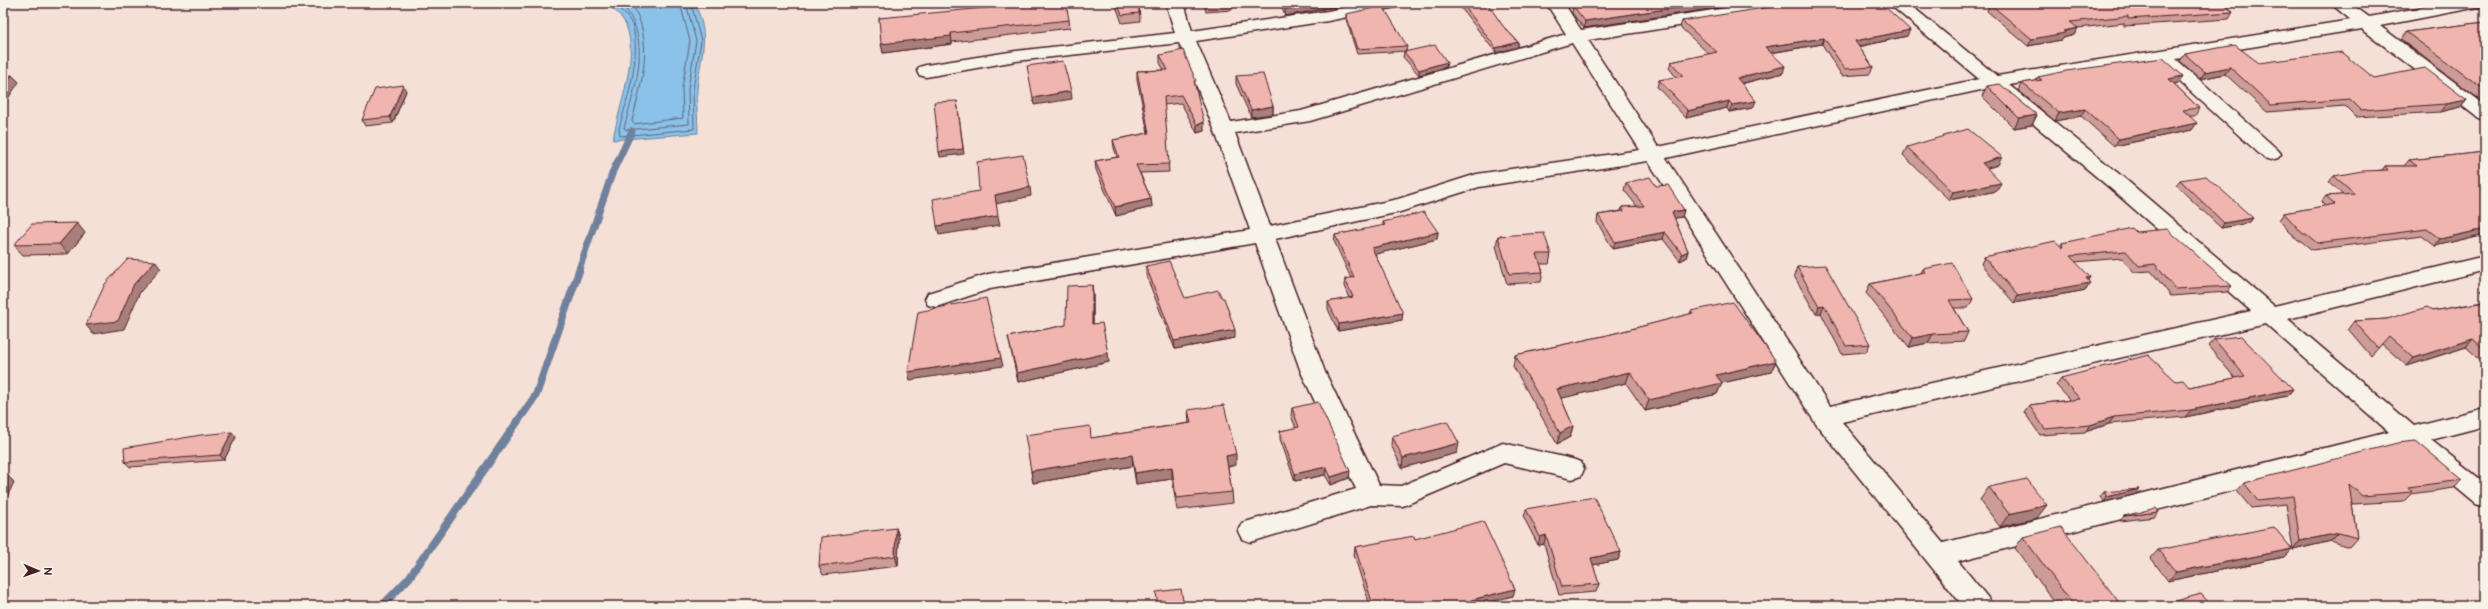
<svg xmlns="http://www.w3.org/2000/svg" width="2488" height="609" font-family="'Balsamiq Sans',sans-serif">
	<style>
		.water { fill: #8ac2e9; stroke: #70819d }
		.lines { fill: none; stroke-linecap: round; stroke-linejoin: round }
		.shore { stroke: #646077; stroke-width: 1 }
		.stream-far1 { stroke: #70819d; stroke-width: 7 }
		.stream { stroke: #70819d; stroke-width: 8 }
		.street-casing { stroke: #4a1f2b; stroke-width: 3 }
		.street { fill: #f7f3e8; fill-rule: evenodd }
		.wall { fill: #ce9c96; stroke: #4a1f2b }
		.shaded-wall { fill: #a87f7a; stroke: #4a1f2b }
		.building { fill: #f0b5af; stroke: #4a1f2b }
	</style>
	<rect width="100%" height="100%" fill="#f5e0d7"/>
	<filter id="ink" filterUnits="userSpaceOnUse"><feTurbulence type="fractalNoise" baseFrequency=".025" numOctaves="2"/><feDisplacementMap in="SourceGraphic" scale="8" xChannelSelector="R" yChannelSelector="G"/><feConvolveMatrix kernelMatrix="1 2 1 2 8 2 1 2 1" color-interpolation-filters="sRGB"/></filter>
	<g filter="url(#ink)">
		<path class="water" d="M601 3 695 4C711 39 700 55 697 90 696 104 698 119 698 133L613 140C619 100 655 22 601 3Z"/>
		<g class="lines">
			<path class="shore" d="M611 3C619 9 628 15 632 25 642 54 627 100 619 129L620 136 694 129 693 89 701 41 691 3
				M620 3C654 37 635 87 624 128L626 130 689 124 688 89 696 41 686 3
				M631 3C655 40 642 81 632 121L634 124 683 118 682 88 690 41 680 3"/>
			<path class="stream-far1" d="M578 272 613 171 632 131"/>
			<path class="stream" d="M382 606 409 578 536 395 579 271"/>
			<defs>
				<path id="street" d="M1166 3H1184L1192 31 1328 11 1365 3H1399L1396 7 1328 21 1196 41 1231 122 1301 111 1566 34 1546 3H1564L1581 30 1760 3H1804L1801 7 1795 8 1588 40 1658 147 1979 79 1888 3H1908L1997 76 2351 20 2330 3H2350L2369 17 2446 3H2482L2479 7 2473 8 2380 26 2485 105V120L2478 118 2362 29 2176 59 2278 150 2281 154 2278 158 2271 160 2264 158 2158 62 2009 85 2124 178 2274 306 2485 256V270L2288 319 2414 426 2485 408V426L2431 440 2485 483V507L2476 504 2406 446 1958 561 1988 598 1992 606H1963L1816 424 1648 161 1479 187 1400 212 1275 239 1325 372 1379 485 1401 486 1503 443 1572 459 1581 462 1584 469 1581 476 1572 479 1504 463 1403 506 1371 505 1251 542 1242 539 1238 531 1242 523 1356 489 1301 372 1255 243 990 289 936 307 928 305 925 299 928 293 988 274 1250 230 1214 129 1179 43 1016 61 926 77 919 75 917 71 919 67 926 65 1016 51 1175 33ZM1572 43 1640 150 1477 174 1398 199 1270 226 1235 133 1310 121ZM1990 88 2110 188 2251 311 1830 406 1666 158ZM2266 324 2389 432 1943 543 1842 422Z"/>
			</defs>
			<use href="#street" class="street-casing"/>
			<use href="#street" class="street"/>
		</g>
		<path class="wall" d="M1115 3H1139L1140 21 1122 23Z
			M1204 3H1232V10L1206 12Z
			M1280 3H1356L1285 16Z
			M1461 3 1503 26 1518 42V47L1496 53 1461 8Z
			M1585 3H1750L1584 28 1572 13 1573 6Z
			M2275 3H2325L2278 5Z
			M1990 4 2233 12 2229 19 2124 26V23L2078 28 2074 35 2063 38 2061 40 2028 46 1987 11Z
			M1346 14 1407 46 1406 51 1447 62 1446 67 1419 75 1403 57 1404 52 1406 51 1357 54 1346 19Z
			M879 18 1069 20 1070 28 952 42V44L883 53Z
			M1682 21 1907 36 1859 47 1873 67 1870 74 1842 76 1822 44 1771 53 1783 73 1741 84 1753 108 1729 112 1727 108 1686 118 1657 87 1659 80 1676 77 1669 68 1671 62 1709 54 1680 27Z
			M2485 22V101L2483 102 2401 40 2406 32Z
			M2185 54 2374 78 2467 100 2461 107 2440 112 2356 117 2345 106 2267 112 2225 74 2200 79 2180 61Z
			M1160 55 1196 89 1204 131 1197 133 1181 103 1164 105 1169 172 1140 173 1151 199 1152 207 1116 216 1096 170 1095 161 1117 157 1114 148 1113 140 1148 133 1137 79V71L1164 70 1160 63Z
			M1236 76 1273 106V114L1251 117 1236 84Z
			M2038 77 2179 83 2174 84 2199 108 2195 116H2190L2192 130 2114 146 2081 116 2055 121 2018 90 2022 83 2036 81Z
			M1987 86 2037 115 2032 125 2014 128 1982 96Z
			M406 91 393 123 365 126 362 120Z
			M1907 147 1998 165 1987 168 1997 191 1949 200 1903 155Z
			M2485 152V234L2435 246 2422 236 2312 250 2301 241H2298L2279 220 2284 213 2325 206 2321 202 2326 196 2343 195 2329 182 2334 176 2382 170 2385 166H2404L2409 160Z
			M2180 180 2253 218 2249 223 2221 228 2176 185Z
			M1626 183 1656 186 1684 210 1682 217 1674 218 1688 251 1686 258 1680 261 1663 239 1613 249 1597 222 1598 215 1621 211 1622 207 1637 206 1624 190Z
			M1383 222 1438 232 1437 239 1375 254 1402 320 1338 331 1328 309V302L1349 298 1344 286 1345 279 1351 278 1334 241 1335 235 1383 226Z
			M2136 232 2232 286 2227 292 2171 296 2151 271 2134 272 2122 258 2075 262 2088 280 2086 290 2014 303 1981 264 1984 257 2060 246 2062 243Z
			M85 233 68 254 23 255 14 245Z
			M1498 236 1551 254 1549 264H1540L1543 272 1541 282 1507 284 1496 246Z
			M1146 266 1185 298 1235 338 1175 349 1146 275Z
			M1797 267 1870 344 1866 352 1842 354 1821 313 1816 314 1794 276Z
			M1923 269 1973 299 1968 308H1954L1968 332 1964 341 1928 343 1909 347 1866 293 1870 284 1921 273Z
			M1092 285 1093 294V324L1109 362 1018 382 1008 337 1066 325Z
			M2485 287V295L2481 291Z
			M2485 300V364L2466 347 2407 366 2382 344 2371 356 2348 329 2354 321 2387 319 2432 311 2482 302Z
			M1691 311 1776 361 1771 372 1722 383 1717 394 1645 411 1626 383 1561 398 1573 426 1570 437 1557 444 1513 366 1515 355 1608 335 1690 314Z
			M2214 339 2293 389 2287 396 2185 417 2109 424 2085 432 2040 435 2024 412 2029 405 2070 400 2056 385 2061 378 2176 381 2189 387 2235 378 2208 346Z
			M1292 408 1349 478 1331 485 1325 475 1295 481 1280 439V431L1296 428 1291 416Z
			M1188 410 1236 465 1228 467 1232 492 1233 503 1177 510 1172 479 1136 484 1133 466 1033 483 1031 471 1092 438 1189 423Z
			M1392 436 1457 453 1402 468 1391 445Z
			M236 437 224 460 130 467 125 462Z
			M2463 480 2454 488 2411 494 2404 501 2353 504 2352 503 2357 538 2349 547 2331 541 2293 550 2286 504 2251 508 2237 491 2244 483Z
			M1989 487 2037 518 2000 527 1980 500Z
			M2104 492 2136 494 2104 502 2100 497Z
			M1526 509 1621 552 1618 560 1593 565 1599 584 1596 592 1559 595 1544 544 1538 545 1524 518Z
			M2159 512 2155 517 2120 521 2124 516Z
			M896 528 899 537 898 566 823 575 819 566Z
			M2023 537 2122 606H2057L2015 548Z
			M1415 539 1513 596 1369 603 1354 555 1355 547Z
			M2292 549 2284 557 2168 581 2151 558 2158 550Z"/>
		<path class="shaded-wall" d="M1317 3H1356L1285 16V9Z
			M1707 3H1750L1584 28 1585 21Z
			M2078 28 2074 35 2063 38 2061 40 2028 46 2032 39Z
			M1910 30 1907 36 1852 48 1855 41Z
			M951 33 952 44 883 53 881 44Z
			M1824 38 1822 44 1763 54 1765 47Z
			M1518 42V47L1496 53V48Z
			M1447 62 1446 67 1419 75V70Z
			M1785 66 1783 73 1735 85 1737 78Z
			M2230 67 2225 74 2200 79 2205 72Z
			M12 75 19 82 3 106V88Z
			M2183 76 2179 83 2164 86 2169 79Z
			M403 85 406 91 393 123 390 117Z
			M1071 91 1072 99 1034 105 1033 98Z
			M2467 100 2461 107 2440 112 2446 104Z
			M957 101 964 154 940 157 939 152Z
			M1729 101 1727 108 1686 118 1688 111Z
			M1756 101 1753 108 1729 112 1732 105Z
			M1273 106V114L1251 117V110Z
			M2085 109 2081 116 2055 121 2059 113Z
			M2037 115 2032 125 2014 128 2019 118Z
			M1204 122V131L1197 133V125Z
			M2197 123 2192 130 2114 146 2119 139Z
			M2002 157 1998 165 1978 171 1982 163Z
			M2001 183 1997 191 1949 200 1953 192Z
			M1030 187 1031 196 996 204 995 195Z
			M1151 199 1152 207 1116 216 1115 207Z
			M1684 210 1682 217 1670 219 1672 212Z
			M998 216 1000 225 939 235 937 226Z
			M2253 218 2249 223 2221 228 2224 223Z
			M77 223 85 233 68 254 59 244Z
			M2485 229V234L2435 246 2440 239Z
			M1438 232 1437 239 1372 255V248Z
			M1665 232 1663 239 1613 249 1615 242Z
			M1688 251 1686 258 1680 261 1682 254Z
			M155 261 161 269 140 292 124 329 93 334 86 325 134 284Z
			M2090 277 2086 284 2090 283 2086 290 2014 303 2018 296Z
			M1092 285 1093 294V333L1092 324Z
			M1824 305 1821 313 1816 314 1819 306Z
			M1403 313 1402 320 1338 331 1339 324Z
			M1235 330V338L1175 349 1174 341Z
			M1933 334 1928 343 1909 347 1913 338Z
			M2473 339 2466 347 2407 366 2414 358Z
			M1108 353 1109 362 1018 382 1017 373Z
			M1001 358 1003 366 910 380 908 372Z
			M1776 361 1771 372 1722 383 1717 394 1645 411 1649 400 1716 375Z
			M1630 372 1626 383 1554 400 1557 389Z
			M2293 389 2287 396 2185 417 2191 410Z
			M2114 417 2109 424 2085 432 2090 425Z
			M1573 426 1570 437 1557 444 1560 433Z
			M232 432 236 437 224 460 220 455Z
			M1459 443 1457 453 1402 468 1403 458Z
			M1236 454V465L1226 467V456Z
			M1132 455 1133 466 1033 483 1031 471Z
			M1172 467V479L1136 484 1135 473Z
			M1326 467 1325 475 1295 481V474Z
			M1350 471 1349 478 1331 485V477Z
			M4 472 14 482 3 506V474Z
			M2139 489 2136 494 2104 502 2107 497Z
			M2047 505 2037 518 2000 527 2009 514Z
			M896 528 899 537 898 566 895 556Z
			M2339 533 2331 541 2293 550 2300 541Z
			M1546 535 1544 544 1538 545 1540 537Z
			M2292 549 2284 557 2168 581 2176 572Z
			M1621 552 1618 560 1588 566 1591 558Z
			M1515 589 1513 596 1475 606H1469L1471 600Z"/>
		<path class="building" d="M1016 3H1066L1069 20 951 33V36L881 44 879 18 1016 5Z
			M1117 3H1139V13L1122 15Z
			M1283 3H1317L1285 9Z
			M1462 3H1487L1503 26 1518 42 1496 48Z
			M1586 3H1707L1585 21 1573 6Z
			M1795 3H1856L1858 4 1864 3H1881L1910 30 1855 41 1873 67 1845 69 1824 38 1765 47 1785 66 1737 78 1756 101 1732 105 1729 101 1688 111 1659 80 1683 76 1671 62 1717 52 1682 21Z
			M1994 3H2222L2233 12 2128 19V16L2070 22 2078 28 2063 31 2065 33 2032 39 1990 4Z
			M1383 6 1407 46 1357 49 1346 14Z
			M2485 22V90L2406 32Z
			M1435 45 1447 62 1419 70 1404 52Z
			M2235 45 2259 63 2342 52 2374 78 2425 68 2467 100 2446 104 2361 110 2350 99 2271 105 2230 67 2205 72 2185 54Z
			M1183 50 1196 81H1194L1204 122 1197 125 1181 95 1164 97 1169 164 1136 165 1151 199 1115 207 1095 161 1119 157 1113 140 1149 133 1137 71 1168 70 1160 55Z
			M2163 58 2183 76 2169 79 2199 108 2183 110 2197 123 2119 139 2085 109 2059 113 2022 83 2042 80 2038 77 2066 71Z
			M1063 61 1071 91 1033 98 1027 66Z
			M1263 74 1273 106 1251 110 1236 76Z
			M12 75 3 88V76Z
			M2000 84 2037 115 2019 118 1987 86Z
			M403 85 390 117 362 120 375 89Z
			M957 101 963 149 939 152 934 102Z
			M1968 129 2002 157 1982 163 2001 183 1953 192 1907 147Z
			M2485 152V229L2440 239 2427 229 2317 243 2306 234H2303L2284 213 2335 204 2326 196 2355 194 2334 176 2362 171 2388 170 2385 166H2417L2409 160Z
			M1023 155 1030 187 995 195 998 216 937 226 933 199 979 191 977 162Z
			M2206 176 2253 218 2224 223 2180 180Z
			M1650 177 1656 186 1668 185 1684 210 1672 212 1688 251 1682 254 1665 232 1615 242 1598 215 1624 211 1622 207 1644 206 1626 183Z
			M1424 212 1438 232 1372 248 1403 313 1339 324 1328 302 1353 297 1345 279 1354 277 1335 235 1385 225 1383 222Z
			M77 223 59 244 14 245 32 224Z
			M2132 228 2136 232 2167 229 2232 286 2175 289 2155 264 2139 266 2126 251 2070 256 2090 277 2086 278 2090 283 2018 296 1984 257 2055 241 2063 248 2062 243Z
			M1544 233 1551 254H1537L1543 272 1509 274 1498 236Z
			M128 259 155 261 134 284 118 321 86 325 105 284Z
			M1169 261 1185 298 1218 290 1222 298H1224L1235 330 1174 341 1146 266Z
			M1952 263 1973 299 1949 300 1968 332 1933 334 1913 338 1870 284 1925 272 1923 269Z
			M1825 265 1870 344 1846 346 1824 305 1819 306 1797 267Z
			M1092 285V324L1102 323 1108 353 1017 373 1008 337 1066 325 1067 286Z
			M986 298 1001 358 908 372 918 312Z
			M1733 302 1776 361 1716 375 1722 383 1649 400 1630 372 1557 389 1573 426 1560 433 1515 355 1608 335 1693 313 1691 311Z
			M2485 302V350L2473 339 2414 358 2389 336 2378 348 2354 321 2387 319 2427 307 2432 311Z
			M2241 336 2293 389 2191 410 2114 417 2090 425 2045 429 2029 405 2080 399 2061 378 2148 355 2176 381 2183 380 2189 387 2245 376 2214 339Z
			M1318 402 1350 471 1331 477 1326 467 1295 474 1280 431 1299 427 1292 408Z
			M1224 405 1236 454 1226 456 1232 492 1176 498 1172 467 1135 473 1132 455 1031 471 1025 435 1090 426 1091 438 1191 423 1188 410Z
			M1447 421 1459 443 1403 458 1392 436Z
			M232 432 220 455 125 462 124 448 201 435Z
			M2416 441 2463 480 2408 487 2412 492 2362 496 2349 484 2357 538 2339 533 2300 541 2293 496 2258 500 2244 483 2397 443Z
			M2027 479 2047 505 2009 514 1989 487Z
			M2139 489 2107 497 2104 492Z
			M1594 497 1621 552 1591 558 1599 584 1562 587 1546 535 1540 537 1526 509Z
			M2156 508 2159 512 2124 516Z
			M1483 521 1515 589 1471 600 1473 606H1360L1372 602 1355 547 1414 536 1415 539Z
			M2061 527 2122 606H2074L2023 537Z
			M2274 527 2292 549 2176 572 2158 550Z
			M896 528 895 556 819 566 821 537Z
			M1181 589 1184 606H1158L1156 592Z
			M2201 594 2212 606H2158Z
			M2367 602 2371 606H2357Z"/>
	</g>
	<rect width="2488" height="609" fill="none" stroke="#f7f3e8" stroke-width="16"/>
	<rect x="8" y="8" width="2472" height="593" fill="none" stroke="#4a1f2b" stroke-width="1.5" filter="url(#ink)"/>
	<g transform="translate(38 571) rotate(92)" stroke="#f7f3e8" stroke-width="3" paint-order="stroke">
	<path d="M0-3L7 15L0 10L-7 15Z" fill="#4a1f2b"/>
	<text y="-6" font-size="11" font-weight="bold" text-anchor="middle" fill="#4a1f2b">N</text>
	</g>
</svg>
